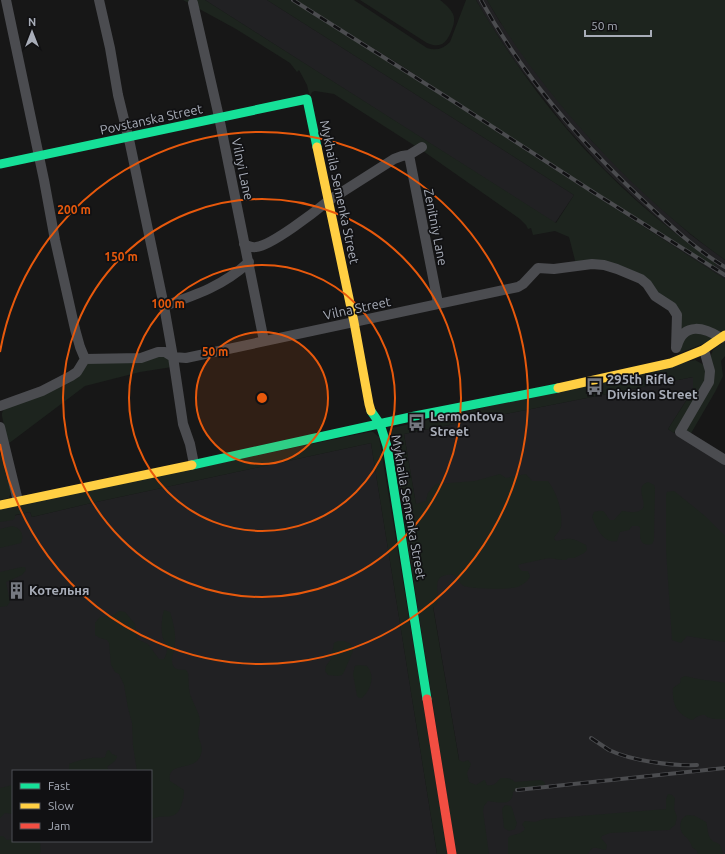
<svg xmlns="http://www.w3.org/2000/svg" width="725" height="854" font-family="Ubuntu,sans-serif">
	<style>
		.built { fill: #212123; fill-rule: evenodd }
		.green { fill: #1d241e }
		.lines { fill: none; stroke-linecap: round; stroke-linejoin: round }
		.street { stroke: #4b4c50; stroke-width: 10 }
		.fast { stroke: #16e098; stroke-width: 9 }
		.slow { stroke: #ffcf43; stroke-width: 9 }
		.jam { stroke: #f24e42; stroke-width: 9 }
		.rail-casing { stroke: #4b4c4f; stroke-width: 4 }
		.rail { stroke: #111113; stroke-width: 2.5; stroke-dasharray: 8; stroke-linecap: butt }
		.ring { fill: none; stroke: #e8590c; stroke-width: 2 }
		.labels { text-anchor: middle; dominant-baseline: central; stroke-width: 3.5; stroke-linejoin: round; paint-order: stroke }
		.street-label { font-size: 13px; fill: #a8adb8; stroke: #111113 }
		.poi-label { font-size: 13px; font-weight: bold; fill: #a8adb8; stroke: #111113; text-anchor: start }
		.centre { fill: #e8590c; stroke: #111113; stroke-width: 2 }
		.ring-label { font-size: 12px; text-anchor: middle; font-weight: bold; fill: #e8590c; stroke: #111113; stroke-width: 3.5; stroke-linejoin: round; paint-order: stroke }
	</style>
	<rect width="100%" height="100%" fill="#171717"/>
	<path class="built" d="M205 0H267L574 195 555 223Z
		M290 0H295L402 66 594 191 714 266 716 264 677 235 638 201 605 170 566 127 516 63 490 24 476 0H487L500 22 592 141 655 203 691 235 725 260V279L540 160 455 104Z
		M693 377V390L668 429 725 464V854H475L404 434Z
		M371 443 437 854H0V519L30 512 32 517 87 504ZM13 771H151V841H13Z"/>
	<path class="green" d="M183 0H205L556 223 574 195 267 0H290L455 104 540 160 725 279V330L710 341 680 353 679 351V314L642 277 576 264 569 237 555 231 533 235 531 228 528 229 526 225 520 219 423 151 334 94 315 91 312 92 310 97 307 85 299 70 297 72 290 63 236 29Z
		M295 0H354L427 48C436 51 443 49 450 42L466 0H476C519 74 574 145 638 202 663 224 689 244 716 264L715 267 594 191 402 66Z
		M360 0H440C445 4 450 8 453 14 455 19 454 24 452 29 447 43 441 49 427 43Z
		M487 0H725V260C634 195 543 97 487 0Z
		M725 341V356L721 361 723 376 715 392 690 435 686 430 711 383 710 358 713 350Z
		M159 355 170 359 172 367 140 372 85 386 8 444 2 416V413L4 409 87 363Z
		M695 360 704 365 706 380 674 433 668 429 693 390V377L404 434 416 504 426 501 428 493 436 484 475 481 500 474 506 478 526 474 532 481H548C557 493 563 512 561 527 560 531 556 534 554 538L556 541C559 541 562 539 566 539 574 538 579 542 586 545L587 550 584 553 574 558H568L566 560H562L549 558 521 564 518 565 519 568 522 571H528L530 576C529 581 522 585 517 587 507 590 473 589 464 586 459 584 458 577 453 575 450 574 444 575 441 577 433 582 441 598 436 606L433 607 459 760 463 762 468 760 471 764 467 773 469 782 476 785 484 780H485L487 785C496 786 495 783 501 778 507 778 511 778 515 782L540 780 543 781 545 783 544 786 516 789 513 792C513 807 497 802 488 801L484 806 483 811 489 854H456L391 436 392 428Z
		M369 432H373L379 437 448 854H437L371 443 87 504 32 517 30 512 15 515V518L13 520 0 522V509Z
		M0 454 3 456 11 492 9 498 0 500Z
		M648 482 654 485 655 488 654 540 652 544C639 547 640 537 640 527L638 526H632L629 530 620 532 617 541C603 544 596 527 592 517L594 512C606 509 603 512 610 520H614L622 511C627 511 631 513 635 512 656 509 630 488 648 482Z
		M674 491 705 516 725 536V642L687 636 681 643 672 640 666 550V495L667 492Z
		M12 526C22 528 24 535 21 543L0 548V529Z
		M22 567H25L26 570 22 575 6 582 10 602 7 606 0 607V572Z
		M164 610 170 612C173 621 176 634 175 643 175 651 169 660 174 667 177 671 183 669 186 670L188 673C189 680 188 687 190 694 193 703 199 712 200 721 200 725 198 729 198 733 198 740 204 746 201 754 196 773 166 760 170 781L184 790C184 796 183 800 181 806 175 823 162 812 151 820V771H137L133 746 132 723 128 708 124 685 119 674 115 672 111 665 109 643 107 640 100 638 95 635V623L100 617 114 615 119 611 125 612 135 624 137 639 148 644 159 659H164C171 646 163 644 162 634 161 628 162 616 164 610Z
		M338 641H344L351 644 353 651 344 672 342 675 338 676 328 675 325 671 326 666 331 659 334 643Z
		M359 665 367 666C376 677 370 690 362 698H359L357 696 353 674 355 666Z
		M685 676C698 680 711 680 725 683V719C718 719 710 720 705 715 698 715 697 717 692 720 676 714 672 704 673 688L680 683 681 678Z
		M109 750 112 754 117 756V757L115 761 107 767 109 771H69V764C76 761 84 759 92 758 97 757 100 759 105 757L107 751Z
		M13 785V814L5 813 0 818V788Z
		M668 794 672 795 675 798 674 809 677 817 675 825 669 830 610 833 602 836 601 838 607 845 606 850C597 850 594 843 588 854H508V838L510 836C516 834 521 834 525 829L522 824 525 821 535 822 544 819 666 809V799Z
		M505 805 511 806C514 812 514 817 517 823L515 829 509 831 504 828 502 809Z
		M688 815 695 816 706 822C708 827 707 833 710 838 715 846 720 838 723 854H698C697 849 695 850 692 847 691 845 691 843 689 841 688 838 685 837 683 834 678 827 680 817 688 815Z
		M0 836H3L7 840 13 839V841H40L41 852 39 854H0Z"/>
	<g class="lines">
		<path class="street" d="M6 0 44 180 55 240 75 329 80 347 85 359
			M99 0 110 48 118 95 130 144 164 306 173 357 183 424 190 444 194 464
			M193 3 219 117 264 341
			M409 155 438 303
			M244 244C248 246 252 248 256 247 271 246 316 211 328 201L394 159 402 156 409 155 422 147
			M164 306C196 295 223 286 249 262
			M677 346C684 321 705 328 721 338
			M704 350 710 371 709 382 680 432 725 460
			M0 406 42 391 71 376 77 372 85 359 141 358 158 352H165L173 357 186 358 518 287 523 284 538 268 554 269 592 264 604 265 617 269 641 279 647 284 655 296 672 307 677 315 676 348
			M0 427 18 501"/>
		<path class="fast" d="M0 164 307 99 317 147
			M371 411 380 424 387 446 427 699
			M192 465 415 416 558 388"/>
		<path class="slow" d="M317 147 354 322 369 404 371 411
			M558 388 671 363 703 350 725 335
			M0 505 192 465"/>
		<path class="jam" d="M427 699 452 854"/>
		<defs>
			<path id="rail" d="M293 0 456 103 593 192 725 275
				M481 0C523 77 583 145 647 204 672 227 696 250 725 267
				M591 738C597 742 603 746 609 750 632 761 672 766 697 765
				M517 790 725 768"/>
		</defs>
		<use href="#rail" class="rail-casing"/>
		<use href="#rail" class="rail"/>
	</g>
	<circle cx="262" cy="398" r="66" fill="#e8590c" fill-opacity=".12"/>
	<g class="ring">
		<circle cx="262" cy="398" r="66"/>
		<circle cx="262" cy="398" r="133"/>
		<circle cx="262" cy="398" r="199"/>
		<path d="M0 352A266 266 0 1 1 0 444"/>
	</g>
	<defs>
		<symbol id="bus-bare" viewBox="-9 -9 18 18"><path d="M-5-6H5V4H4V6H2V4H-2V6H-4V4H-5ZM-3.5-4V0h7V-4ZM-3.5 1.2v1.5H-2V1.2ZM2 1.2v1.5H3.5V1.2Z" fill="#757880" stroke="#111113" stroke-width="2.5" paint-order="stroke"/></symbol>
		<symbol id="building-bare" viewBox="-9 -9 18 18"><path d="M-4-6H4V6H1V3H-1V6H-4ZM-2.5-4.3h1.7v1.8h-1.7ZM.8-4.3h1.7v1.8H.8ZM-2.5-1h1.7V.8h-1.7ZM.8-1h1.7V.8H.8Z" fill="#757880" stroke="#111113" stroke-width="2.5" paint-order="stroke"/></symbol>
	</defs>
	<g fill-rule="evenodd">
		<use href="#bus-bare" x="582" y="374" width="25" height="25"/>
		<use href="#bus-bare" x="404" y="410" width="25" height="25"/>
		<use href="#building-bare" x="4" y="578" width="25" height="25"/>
	</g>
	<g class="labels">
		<g class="street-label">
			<text transform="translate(151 119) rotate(-12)">Povstanska Street</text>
			<text transform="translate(243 169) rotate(78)">Vilnyi Lane</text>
			<text transform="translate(340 192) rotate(78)">Mykhaila Semenka Street</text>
			<text transform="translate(436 227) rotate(79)">Zenitniy Lane</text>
			<text transform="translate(357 308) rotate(-12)">Vilna Street</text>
			<text transform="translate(409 507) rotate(80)">Mykhaila Semenka Street</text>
		</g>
		<g class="poi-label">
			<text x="607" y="379">295th Rifle<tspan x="607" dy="15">Division Street</tspan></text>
			<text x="430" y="416">Lermontova<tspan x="430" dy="15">Street</tspan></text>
			<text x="29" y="590">Котельня</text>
		</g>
	</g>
	<circle cx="262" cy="398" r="6" class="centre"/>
	<g class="ring-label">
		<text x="74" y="214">200 m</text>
		<text x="121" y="261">150 m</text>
		<text x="168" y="308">100 m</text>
		<text x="215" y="356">50 m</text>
	</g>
	<rect x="12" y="770" width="140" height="72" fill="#111113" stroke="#4d4f55"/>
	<rect x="20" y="783" width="20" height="6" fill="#16e098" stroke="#4d4f55"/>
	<text x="48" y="790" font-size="12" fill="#a8adb8">Fast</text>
	<rect x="20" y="803" width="20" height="6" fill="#ffcf43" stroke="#4d4f55"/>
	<text x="48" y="810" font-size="12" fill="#a8adb8">Slow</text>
	<rect x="20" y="823" width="20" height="6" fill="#f24e42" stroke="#4d4f55"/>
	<text x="48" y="830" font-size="12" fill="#a8adb8">Jam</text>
	<g transform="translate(32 32)" stroke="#111113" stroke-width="3" paint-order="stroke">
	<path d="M0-3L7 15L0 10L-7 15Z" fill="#a8adb8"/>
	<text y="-6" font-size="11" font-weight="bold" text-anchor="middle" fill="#a8adb8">N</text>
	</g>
	<path d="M585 30v6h66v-6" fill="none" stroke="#a8adb8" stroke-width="2"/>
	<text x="591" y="30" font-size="12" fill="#a8adb8" stroke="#111113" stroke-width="3" paint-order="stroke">50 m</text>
</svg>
